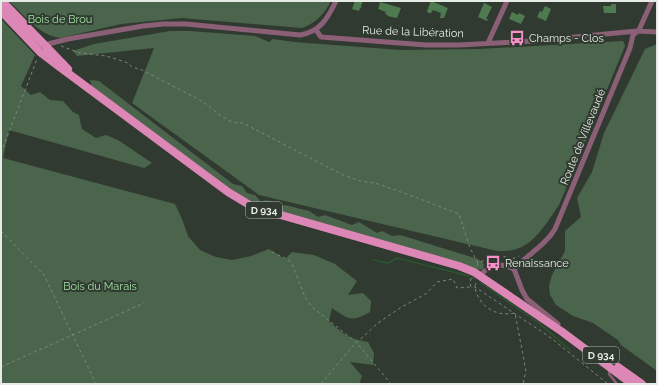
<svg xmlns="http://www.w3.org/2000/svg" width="658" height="385" font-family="Raleway,sans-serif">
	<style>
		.green { fill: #4b654c }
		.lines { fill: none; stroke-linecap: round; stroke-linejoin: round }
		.stream { stroke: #2b562e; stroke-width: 1.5 }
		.building { fill: #4d7a4f }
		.path { stroke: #7d867d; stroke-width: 1; stroke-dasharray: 3 3; stroke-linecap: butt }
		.service { stroke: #8b6077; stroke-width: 2.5 }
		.minor { stroke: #8b6077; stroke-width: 5 }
		.primary { stroke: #dd87b7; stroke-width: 8 }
		.labels { text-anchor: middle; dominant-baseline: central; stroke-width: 4; stroke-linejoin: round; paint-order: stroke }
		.shield { fill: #303a30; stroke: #afb7af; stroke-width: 1 }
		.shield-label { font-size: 10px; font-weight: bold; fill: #e5ece5 }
		.park-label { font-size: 11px; fill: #9ee1a1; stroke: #303a30 }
		.street-label { font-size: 11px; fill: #e5ece5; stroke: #303a30 }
		.poi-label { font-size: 11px; fill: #e5ece5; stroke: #303a30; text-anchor: start }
	</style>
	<rect width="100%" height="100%" fill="#303a30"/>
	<path class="green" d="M9 1H331C324 14 316 23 302 28L182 18 121 24 60 38C39 35 24 15 9 1Z
		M1 19 35 55 21 86 31 95 40 92 50 100 63 101 73 112 79 115 82 129 96 138 106 135 118 140 152 163 144 168 9 130 3 158 175 204 182 219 188 236 200 250 216 257 232 260 251 256 269 249 285 259 292 252 314 255 335 264 357 281 348 295 363 293 371 301 370 312C352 322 349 320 332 308L329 321C342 334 350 339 368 342L374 353 373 365 350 362 362 376 359 384H1Z
		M170 31H190L255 36 269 42 273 39 294 42 401 50 479 49 623 41 625 46 559 205C547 222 534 246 513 250 508 251 502 251 497 251L259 195 132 103 154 48 77 56 73 51 94 44Z
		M657 44V371L621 345 618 340 593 323 573 316 556 305 550 295 549 286 552 275 565 251V231L581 217 577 198 592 172 604 133 645 49Z
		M90 80 99 81 233 184 242 186 247 193 255 195 261 202C269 198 275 203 281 207L285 205 309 211 318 217 325 215 352 225 359 222 377 233 382 231 392 236 400 235 478 259 484 264 483 269 477 270 266 208 231 191 92 87Z"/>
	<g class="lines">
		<path class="stream" d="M373 260 388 263 397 258 469 276
			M472 277 474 279
			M481 283 539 323 570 350"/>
	</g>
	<path class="building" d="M355 1H363L361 6 362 7 360 8 359 11 352 9Z
		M431 1 448 8 444 18H440L441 13 433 10 431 13H428L427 11Z
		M380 2 401 8 397 18 387 16 388 15 385 14 386 12 378 9Z
		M484 3 492 7 486 19H488L487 21 478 17Z
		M611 4H616V13H604L603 6H611Z
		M545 6 551 9 546 21 537 17 540 11 542 12Z
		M512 12 518 15 519 13 525 16 521 24 509 19Z"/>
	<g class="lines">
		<path class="path" d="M61 46 80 53 106 56 116 59 128 63 132 67 142 70C161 80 181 90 200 100 214 108 226 125 243 123L343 175 360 181 375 183 415 197 459 214 470 248 478 263
			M1 153 37 59
			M1 231 44 275 96 384
			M272 252 289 260 293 266 305 297 312 307 356 342 391 384
			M507 261 519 256
			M477 266 478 263C488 259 496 254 506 257L507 261
			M471 278 470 283 471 287H475L551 338 608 384
			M476 283C474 288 476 293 479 298 486 311 500 316 515 313L526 371 523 384
			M1 367 144 303
			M321 384 351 348 378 323 400 308 427 293 437 282 453 279 457 288 470 287"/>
		<path class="service" d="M610 370 609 374 617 384"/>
		<path class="minor" d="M316 30 321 37 426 45H459L533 41 637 31 657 32
			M30 36 39 45H44L68 39 143 26 163 24H186L300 35C320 32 328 18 336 1
			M488 43 507 1
			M514 269C527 255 546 245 555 229L630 48 633 35 639 30 652 1
			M480 275C492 264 499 262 514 269L522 290 527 299 558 324"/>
		<path class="primary" d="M2 1 68 69
			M1 11 40 52 57 65 228 192 253 207 459 266 474 272 561 331 632 384
			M618 367 642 384"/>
	</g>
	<defs>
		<symbol id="bus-bare" viewBox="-9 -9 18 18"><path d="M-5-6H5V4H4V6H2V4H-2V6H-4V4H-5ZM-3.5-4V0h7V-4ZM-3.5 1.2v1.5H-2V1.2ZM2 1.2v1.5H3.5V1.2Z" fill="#f890cb" stroke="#303a30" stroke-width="2.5" paint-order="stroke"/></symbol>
	</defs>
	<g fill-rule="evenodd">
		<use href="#bus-bare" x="506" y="27" width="22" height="22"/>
		<use href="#bus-bare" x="482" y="252" width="22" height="22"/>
	</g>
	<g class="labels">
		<g class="shield">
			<rect x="246" y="202" width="36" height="16" rx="3"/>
			<rect x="583" y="347" width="36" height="16" rx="3"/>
		</g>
		<g class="shield-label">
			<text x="264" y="210">D 934</text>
			<text x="601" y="355">D 934</text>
		</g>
		<g class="park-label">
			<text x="60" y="19">Bois de Brou</text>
			<text x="100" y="286">Bois du Marais</text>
		</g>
		<g class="street-label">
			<text transform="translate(413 32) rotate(2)">Rue de la Libération</text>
			<text transform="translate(583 137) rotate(-68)">Route de Villevaudé</text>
		</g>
		<g class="poi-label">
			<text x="529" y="38">Champs - Clos</text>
			<text x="505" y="263">Renaissance</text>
		</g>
	</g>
	<rect width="658" height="385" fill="none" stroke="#e5ece5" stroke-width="4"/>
</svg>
